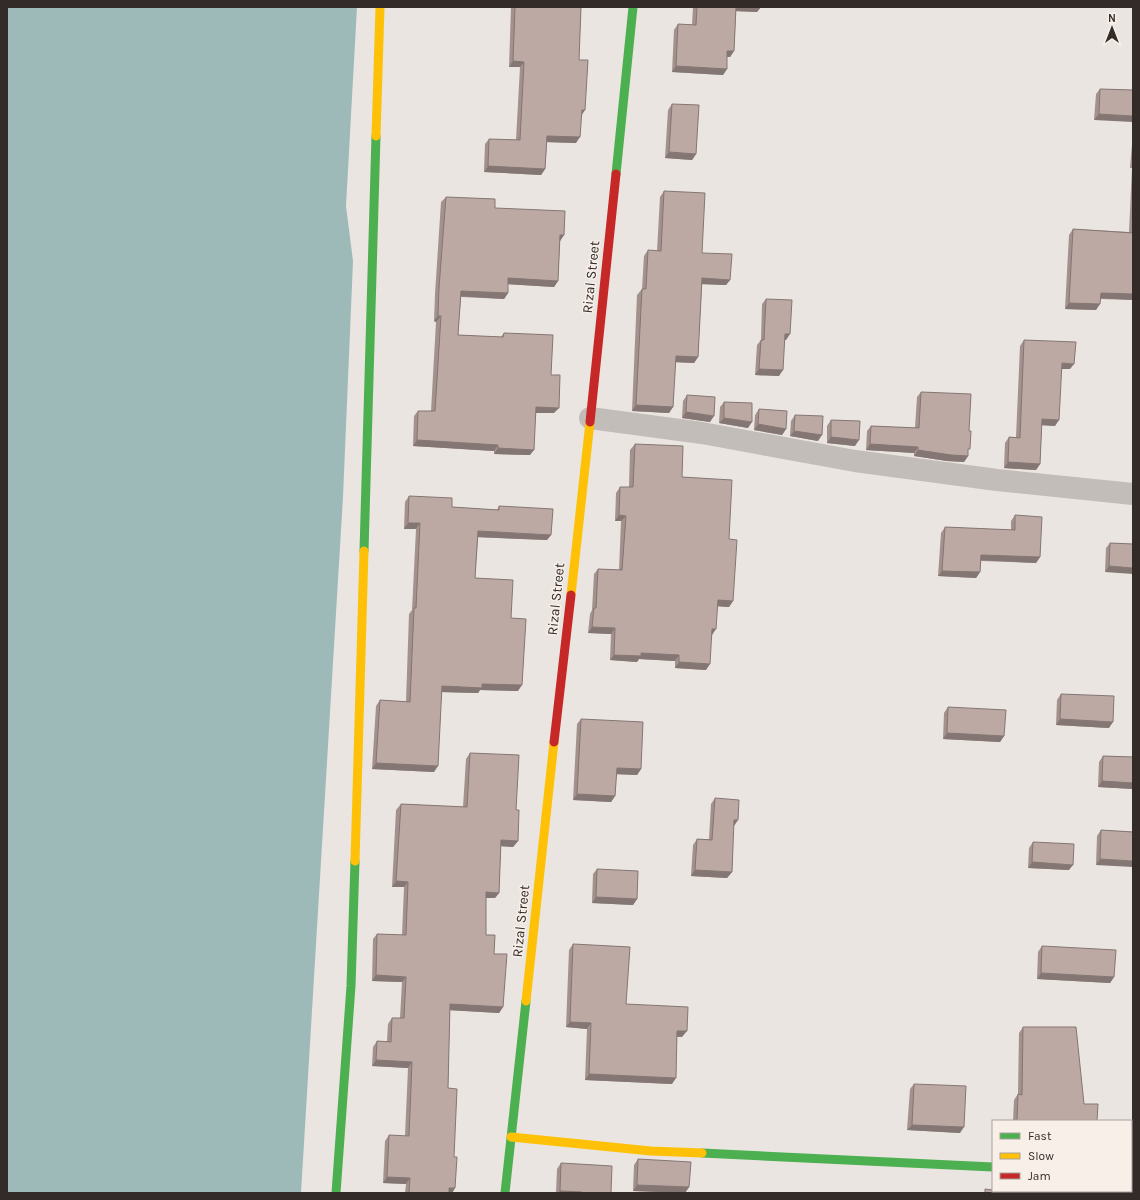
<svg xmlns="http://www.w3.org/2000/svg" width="1140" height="1200" font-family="Karla,sans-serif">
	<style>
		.water { fill: #9ebab8 }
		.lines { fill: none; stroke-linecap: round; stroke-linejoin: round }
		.street { stroke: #c3bdb9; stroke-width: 22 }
		.fast { stroke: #4caf50; stroke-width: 9 }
		.slow { stroke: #ffc107; stroke-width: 9 }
		.jam { stroke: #c62828; stroke-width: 9 }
		.wall { fill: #a2918d }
		.shaded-wall { fill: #847673 }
		.building { fill: #bca9a4; stroke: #847673 }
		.labels { text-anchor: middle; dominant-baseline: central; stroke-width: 3; stroke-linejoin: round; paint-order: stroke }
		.street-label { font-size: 14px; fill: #332b28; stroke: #f7efe8 }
	</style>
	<rect width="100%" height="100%" fill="#eae5e0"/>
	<path class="water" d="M7 7H357L346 206 353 261 343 497 301 1193H7Z"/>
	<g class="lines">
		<path class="street" d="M590 418 702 433 855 461 997 480 1133 494"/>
		<path class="fast" d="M616 174 633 7
			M364 551 376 136
			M702 1153 993 1167
			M1131 1168H1133
			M336 1193 351 986 355 861
			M505 1193 526 1001"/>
		<path class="slow" d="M376 136 380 7
			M571 595 590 422
			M355 861 364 551
			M526 1001 554 742
			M511 1137 651 1151 702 1153"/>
		<path class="jam" d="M590 422 616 174
			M554 742 571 595"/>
	</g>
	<path class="wall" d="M511 7H581L579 60 585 110 581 115 576 143 547 142 545 169 541 175 484 172 485 144 489 139 516 140 520 67H509Z
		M693 7H761L757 12 736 11 734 51 730 57H727V69L723 75 672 72 674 30 678 24 692 25Z
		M1100 89 1133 90 1094 120 1096 94Z
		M672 104 696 154 692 160 665 158 668 110Z
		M1133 142V300L1100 299 1096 310 1065 309 1069 235 1073 229 1129 232 1132 168H1130L1132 144Z
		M664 191 702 253 730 280 726 285 702 284 698 357 694 363 675 362 673 407 669 413 632 411 637 295 642 289 644 256 648 250 657 251 660 197Z
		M446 197 495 208 564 235 560 241 558 281 554 287 508 284V293L504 299 461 297 458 335 501 337 504 333 551 375 554 413H535L530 455 494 454V451L413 446 414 416 418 411H431L436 322 434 321 435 294 441 202Z
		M766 299 786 340H784L779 376 755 375 757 345 761 340 762 304Z
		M1024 340 1070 369H1062L1055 426 1042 425 1040 464 1036 470 1004 468 1005 443 1009 437H1016L1020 346Z
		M921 392 968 452V456L964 462 947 461 914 456V453L866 450 867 431 871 426 915 428 917 397Z
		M687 395 710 422 682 418 683 401Z
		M724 402 748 428 719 423 720 407Z
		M759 409 786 429 782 435 754 430 755 415Z
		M795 415 818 441 790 436 791 421Z
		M831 420 855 446 827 443V426Z
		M635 444 682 477 729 539 733 601 729 607 717 606 706 670 675 668V661L639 659 637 662 610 660 611 634 588 633 590 614 592 610 594 574 598 569 619 570 621 521H615L616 493 620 487H629L630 450Z
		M409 496 452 507 497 510 499 506 551 535 547 540 478 537 475 578 511 618 518 691 480 690 478 693 442 692 434 772 372 769 376 706 380 700 406 702 409 614 412 610 416 529H404L405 502Z
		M1015 515 1040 557 1036 563 981 561 980 572 976 578 938 576 941 533 945 527 1011 530V521Z
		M1110 543 1133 544 1105 572 1106 548Z
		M1061 694 1109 728 1056 725 1057 700Z
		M948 707 1004 736 1000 742 943 739 944 713Z
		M581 719 641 769 637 775 616 774 615 796 611 802 573 800 577 724Z
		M470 753 516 810 518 841 513 847 501 846 499 893 495 898H486V935L494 954 503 1007 499 1013 450 1010 448 1088 454 1157 455 1188 452 1193H405L406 1184 383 1183 385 1141 389 1135 405 1136 408 1068 372 1066 373 1047 377 1041H387L388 1024 392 1018H400L402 982 372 981 373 939 377 934 402 935 404 887H392L396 810 401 804 463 807 466 759Z
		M1103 756 1133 757V789L1098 787 1099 762Z
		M715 798 734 826H733L732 872 727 878 691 876 693 845 697 839H709L711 804Z
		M1101 830 1133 832 1096 865 1097 836Z
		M1033 842 1069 870 1028 868 1029 848Z
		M597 869 637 899 633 905 592 903 593 874Z
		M573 944 626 1004 682 1037H677L672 1084 585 1080 587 1029 566 1027 569 950Z
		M1042 946 1114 977 1110 983 1037 979 1038 952Z
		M1023 1027 1084 1104 1097 1121H1013L1014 1100 1018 1094 1019 1033Z
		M914 1084 960 1133 907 1130 910 1089Z
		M638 1159 689 1187 685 1193 633 1191 634 1165Z
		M561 1163 611 1193H556L557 1169Z"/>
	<path class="shaded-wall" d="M735 7H761L757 12 732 11Z
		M727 51H734L730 57H723Z
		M513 61 524 62 520 67H509Z
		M676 66 727 69 723 75 672 72Z
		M582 110H585L581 116Z
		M1099 114 1133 116V122L1094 120Z
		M547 136 580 137 576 143 543 142Z
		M669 152 696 154 692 160 665 158Z
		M488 166 545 169 541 175 484 172Z
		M560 235H564L560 241H556Z
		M508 278 558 281 554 287 504 284Z
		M702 278 730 280 726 285 698 284Z
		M461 291 508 293 504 299 457 296Z
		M1101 293 1133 294V300L1097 298Z
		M1069 303 1100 304 1096 310 1065 309Z
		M438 316H441L436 322 434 321Z
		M785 334H790L786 340 781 339Z
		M676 356 698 357 694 363 671 362Z
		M1062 363 1074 364 1070 369H1058Z
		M759 369 783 370 779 376 755 375Z
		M636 405 673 407 669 413 632 411Z
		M536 407 559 408 554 413H532Z
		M686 412 714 416 710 422 682 418Z
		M724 418 752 422 748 428 719 423Z
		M1042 419 1059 420 1055 426 1038 425Z
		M758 424 786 429 782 435 754 430Z
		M794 431 822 435 818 441 790 436Z
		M831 437 859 440 855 446 827 443Z
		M417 440 498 445 494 451 413 446Z
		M870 444 918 447 914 453 866 450Z
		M498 448 534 450 530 455 494 454Z
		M918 450 968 456 964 462 947 461 914 456Z
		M1008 462 1040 464 1036 470 1004 468Z
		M619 515 626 516 621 521H615Z
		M408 523H420L416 529H404Z
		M478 531 551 535 547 540 474 537Z
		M981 555 1040 557 1036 563 977 560Z
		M1109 566 1133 568V574L1105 572Z
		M942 571 980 572 976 578 938 576Z
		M718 600 733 601 729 607 713 606Z
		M592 627 615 628 611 634 588 633Z
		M712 629H716L712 635Z
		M641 653 679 655 675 661 639 659 637 662 610 660 614 655Z
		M679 662 710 664 706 670 675 668Z
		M482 684 522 685 518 691 480 690 478 693 438 692 442 686Z
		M1060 719 1113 722 1109 728 1056 725Z
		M947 733 1004 736 1000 742 943 739Z
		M376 763 438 766 434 772 372 769Z
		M617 768 641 769 637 775 612 774Z
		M1102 781 1133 783V789L1098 787Z
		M577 794 615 796 611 802 573 800Z
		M734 820H738L734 826H729Z
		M501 840 518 841 513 847 497 846Z
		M1100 859 1133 861V867L1096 865Z
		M1032 862 1073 865 1069 870 1028 868Z
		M695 870 732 872 727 878 691 876Z
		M396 881 408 882 404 887H392Z
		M486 892 499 893 495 898H482Z
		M596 897 637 899 633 905 592 903Z
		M1041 973 1114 977 1110 983 1037 979Z
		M376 975 406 977 402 982 372 981Z
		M450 1004 503 1007 499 1013 446 1010Z
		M570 1022 591 1023 587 1029 566 1027Z
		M677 1031H687L682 1037 673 1036Z
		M376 1060 412 1062 408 1068 372 1066Z
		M589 1074 676 1078 672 1084 585 1080Z
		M912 1125 964 1127 960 1133 907 1130Z
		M387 1177 410 1178 406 1184 383 1183Z
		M637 1185 689 1187 685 1193 633 1191Z
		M449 1188H455L452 1193H445Z
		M560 1191 582 1192 581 1193H558Z"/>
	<path class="building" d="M515 7H581L579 60H588L585 110H582L580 137 547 136 545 169 488 166 489 139 520 140 524 62 513 61Z
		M697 7H736L734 51H727V69L676 66 678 24 696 25Z
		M1100 89 1133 90V116L1099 114Z
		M672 104 699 105 696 154 669 152Z
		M664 191 705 193 702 253 732 254 730 280 702 278 698 357 676 356 673 407 636 405 642 289H646L648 250 661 251Z
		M446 197 495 199V208L565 211 564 235H560L558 281 508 278V293L461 291 458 335 503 337 504 333 553 335 551 375H560L559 408 536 407 534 450 498 448V445L417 440 418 411H435L441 316H438L439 288Z
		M1073 229 1133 233V229V294L1101 293 1100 304 1069 303Z
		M766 299 792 300 790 334H785L783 370 759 369 761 340H764Z
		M1024 340 1076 342 1074 364 1062 363 1059 420 1042 419 1040 464 1008 462 1009 437 1020 438Z
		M921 392 971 394 969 431H971L970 449H968V456L951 455 918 450V447L870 444 871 426 919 428Z
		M687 395 715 397 714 416 686 412Z
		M724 402 752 403V422L724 418Z
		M759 409 787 411 786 429 758 424Z
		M795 415 823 416 822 435 794 431Z
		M831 420 860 421 859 440 831 437Z
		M635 444 683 446 682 477 732 480 729 539 737 540 733 601 718 600 716 629H712L710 664 679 662V655L641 653V656L614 655 615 628 592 627 594 608H596L598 569 622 570 626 516 619 515 620 487H633Z
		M409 496 452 498V507L499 510V506L553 509 551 535 478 531 475 578 513 580 511 618 526 619 522 685 482 684V688L442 686 438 766 376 763 380 700 410 702 414 608H416L420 523H408Z
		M1015 515 1042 517 1040 557 981 555 980 572 942 571 945 527 1015 530Z
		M1110 543 1133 544V568L1109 566Z
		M1061 694 1114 696 1113 722 1060 719Z
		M948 707 1006 710 1004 736 947 733Z
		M581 719 643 722 641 769 617 768 615 796 577 794Z
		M470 753 519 755 516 810H519L518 841 501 840 499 893 486 892V935H495L494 954H507L503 1007 450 1004 448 1088 457 1089 454 1157H457L455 1188H449V1193H409L410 1178 387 1177 389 1135 409 1136 412 1062 376 1060 377 1041 391 1042 392 1018H404L406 977 376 975 377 934 406 935 408 882 396 881 401 804 467 807Z
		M1103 756 1133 757V783L1102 781Z
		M715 798 739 800 738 820H734L732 872 695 870 697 839 712 840Z
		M1101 830 1133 832V861L1100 859Z
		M1033 842 1074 844 1073 865 1032 862Z
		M597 869 638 871 637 899 596 897Z
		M573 944 630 947 626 1004 688 1007 687 1031H677L676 1078 589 1074 591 1023 570 1022Z
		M1042 946 1116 950 1114 977 1041 973Z
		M1023 1027H1076L1084 1104H1098L1097 1121H1017L1018 1094 1022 1095Z
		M914 1084 966 1086 964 1127 912 1125Z
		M638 1159 691 1162 689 1187 637 1185Z
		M561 1163 612 1166 611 1193H582V1192L560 1191Z
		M985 1189 993 1190V1191H1024V1193H985Z"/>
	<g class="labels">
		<g class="street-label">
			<text transform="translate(591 277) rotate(-84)">Rizal Street</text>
			<text transform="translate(556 599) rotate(-84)">Rizal Street</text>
			<text transform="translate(521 921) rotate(-84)">Rizal Street</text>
		</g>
	</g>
	<rect width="1140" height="1200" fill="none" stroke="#332b28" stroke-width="16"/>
	<rect x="992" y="1120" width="140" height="72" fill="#f7efe8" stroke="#a9a19b"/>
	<rect x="1000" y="1133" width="20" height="6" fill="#4caf50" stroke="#a9a19b"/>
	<text x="1028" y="1140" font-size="12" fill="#332b28">Fast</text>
	<rect x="1000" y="1153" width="20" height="6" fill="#ffc107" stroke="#a9a19b"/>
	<text x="1028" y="1160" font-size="12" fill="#332b28">Slow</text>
	<rect x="1000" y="1173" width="20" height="6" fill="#c62828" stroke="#a9a19b"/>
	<text x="1028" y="1180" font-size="12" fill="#332b28">Jam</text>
	<g transform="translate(1112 28)" stroke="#f7efe8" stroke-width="3" paint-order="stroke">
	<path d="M0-3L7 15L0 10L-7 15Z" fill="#332b28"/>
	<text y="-6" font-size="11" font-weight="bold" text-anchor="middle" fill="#332b28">N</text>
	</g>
</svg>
